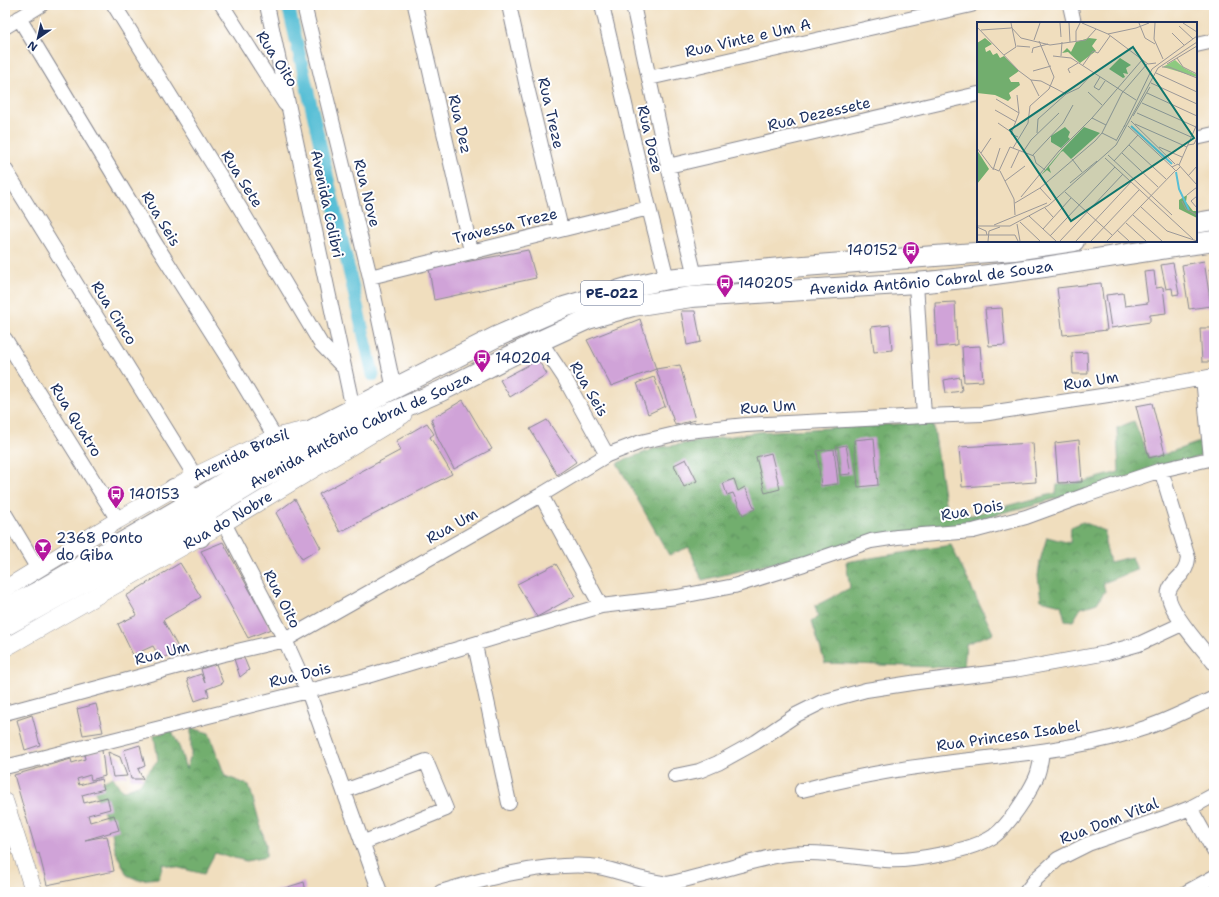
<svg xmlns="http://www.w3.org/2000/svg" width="1219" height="897" font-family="'Shantell Sans',sans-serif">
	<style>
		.forest { fill: url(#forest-crowns); stroke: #466e66 }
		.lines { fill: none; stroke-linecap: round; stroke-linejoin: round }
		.canal { stroke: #58bfd6; stroke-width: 13 }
		.building { fill: #d0a3d8 }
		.minor-casing { stroke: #86868e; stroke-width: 16 }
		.major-casing { stroke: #86868e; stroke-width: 18 }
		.highway-casing { stroke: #86868e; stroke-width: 22 }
		.minor { stroke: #fff; stroke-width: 14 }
		.major { stroke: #fff; stroke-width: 17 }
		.highway { stroke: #fff; stroke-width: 20 }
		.labels { text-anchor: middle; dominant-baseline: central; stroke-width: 4; stroke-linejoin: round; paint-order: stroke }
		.shield { fill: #fff; stroke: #5f6d8e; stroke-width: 1 }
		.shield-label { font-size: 14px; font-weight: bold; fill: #1b2f5e }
		.street-label { font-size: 15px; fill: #1b2f5e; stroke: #fff }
		.poi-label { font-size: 15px; fill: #1b2f5e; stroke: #fff; text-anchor: start }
		.inset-river { fill: none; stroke: #58bfd6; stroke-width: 2 }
		.inset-road { fill: none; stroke: #9b9898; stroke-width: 1 }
		.view { fill: #0f766e; fill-opacity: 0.15; stroke: #0f766e; stroke-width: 2 }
		.inset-edge { fill: none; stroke: #1b2f5e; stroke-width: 2 }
	</style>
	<defs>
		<pattern id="forest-crowns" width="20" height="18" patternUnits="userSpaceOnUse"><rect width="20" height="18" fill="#72ae6e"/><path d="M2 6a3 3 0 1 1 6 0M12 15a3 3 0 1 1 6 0" fill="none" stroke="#5d8e5e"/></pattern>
	</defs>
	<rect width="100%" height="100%" fill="#fff"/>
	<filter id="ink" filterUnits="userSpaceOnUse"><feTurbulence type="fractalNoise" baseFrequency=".025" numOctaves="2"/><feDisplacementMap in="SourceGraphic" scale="8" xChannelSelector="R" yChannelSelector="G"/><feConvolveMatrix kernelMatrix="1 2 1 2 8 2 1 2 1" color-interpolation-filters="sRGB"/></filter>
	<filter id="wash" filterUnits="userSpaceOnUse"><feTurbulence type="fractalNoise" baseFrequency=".012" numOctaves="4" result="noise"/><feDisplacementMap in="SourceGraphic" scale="16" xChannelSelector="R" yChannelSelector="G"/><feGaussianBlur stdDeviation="0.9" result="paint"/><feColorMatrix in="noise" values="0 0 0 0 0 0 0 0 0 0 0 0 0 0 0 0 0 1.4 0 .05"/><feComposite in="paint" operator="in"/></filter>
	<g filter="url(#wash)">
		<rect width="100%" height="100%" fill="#f0debe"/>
		<path class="forest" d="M1134 421 1149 458 1165 454 1203 441 1212 453 1058 498 953 526 816 553 702 580 689 547 669 555 617 463 656 448 759 432 933 422 947 515H972L1056 493 1057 485 1082 482 1119 472 1117 428Z
			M1083 522 1105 531V543L1110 562 1132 557 1137 570 1103 583 1105 591 1097 603 1081 608 1073 621 1065 620 1061 605 1041 600 1038 576 1040 561 1047 537 1070 543 1071 527Z
			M951 545 993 633 966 644 964 668 825 663 812 621 818 617 815 606 850 588 846 562Z
			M191 728 209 733 225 776 249 785 266 845V857L246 861 215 853 204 874 163 864 159 878 138 880 127 875 115 850 112 832 93 787 113 777 122 791 140 784 148 772 158 760 154 735 172 731 180 749 186 769 191 755Z"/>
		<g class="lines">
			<path class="canal" d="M288 5 373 375"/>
		</g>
		<g id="blocks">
			<path class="building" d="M528 250 536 278 434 300 429 269Z
				M1204 261 1211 306 1189 309 1182 265Z
				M1173 263 1179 294 1173 295 1172 288 1166 289 1161 265Z
				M1214 268V295H1213L1209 269Z
				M1154 271 1156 288 1163 287 1166 313 1150 315V322L1111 328 1106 295 1123 293 1125 306 1148 303 1144 272Z
				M1101 283 1107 330 1063 335 1057 288Z
				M955 302 957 345 937 347 935 303Z
				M1002 308 1005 345 989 346 985 309Z
				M681 311H695L701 342 687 345Z
				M640 319 656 369 680 365 695 420 675 425 656 369 611 386 587 340Z
				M890 325 892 350 874 352 871 327Z
				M1200 328H1213L1214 362H1202Z
				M980 346 983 381 964 382 962 347Z
				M1087 352 1088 374H1073L1072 353Z
				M538 360 547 374 510 397 500 380Z
				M654 377 665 406 648 414 637 383Z
				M960 377 962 391 946 393 944 380Z
				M463 400 492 449 454 469 438 439 431 419Z
				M1152 403 1165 454 1149 458 1136 406Z
				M547 420 576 462 557 475 530 429Z
				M427 423 434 434 430 437 452 474 340 532 319 494 401 450 396 441Z
				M874 438 878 485 858 487 854 440Z
				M1079 440 1082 482 1058 483 1055 443Z
				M1033 443 1036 482 962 487 959 447Z
				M846 445 851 474 840 475 836 447Z
				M834 449 838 484 821 486 817 451Z
				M771 453 780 489 765 493 756 457Z
				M686 459 697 481 684 487 674 465Z
				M734 479 738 491 745 487 755 509 743 515 733 493 727 495 723 483Z
				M295 499 321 548 302 559 276 513Z
				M223 542 271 629 248 638 201 551Z
				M180 563 201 597 163 620 180 651 160 659 153 646 133 655 118 624 137 615 126 596Z
				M556 564 575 596 537 617 517 584Z
				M244 658 249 670 240 677 234 659Z
				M216 664 223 683 207 689 209 696 195 701 187 679 201 674 205 683 201 669Z
				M96 704 103 732 83 735 77 709Z
				M32 715 40 745 25 750 17 720Z
				M140 745 145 766 138 769 143 779H131L124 750Z
				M102 750 105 776 91 780 90 775 77 779 79 785 101 779 104 789 82 795 84 803 107 797 110 809 88 815 90 822 114 815 119 830 85 840 107 836 114 871 47 885 39 853 37 854 14 775 71 759 72 763 85 759 84 754Z
				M108 752 120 757 127 776 113 777Z
				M304 882 306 892H272Z"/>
		</g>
	</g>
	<g filter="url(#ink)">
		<use href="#blocks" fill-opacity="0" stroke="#86868e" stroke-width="1"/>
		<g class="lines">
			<defs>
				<path id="minor" d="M114 5 240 208 321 344 344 368
					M222 5 285 104
					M267 5 353 409
					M304 5 370 277 394 389
					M415 5 471 251
					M509 5 527 87 561 229
					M602 5 649 208 667 279
					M633 5 668 166 695 276
					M1070 5 1074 23
					M19 18 155 243 227 357 275 437
					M5 27 41 5
					M1196 45 1214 41
					M649 78 971 5
					M1196 138 1214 134
					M668 166 978 94
					M5 169 195 476
					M370 277 649 208
					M916 283 924 416
					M5 339 118 520
					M540 341 564 377 607 455
					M1203 378 1211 458
					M1161 470 1188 558C1186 578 1173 577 1169 591 1164 607 1204 650 1214 663
					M541 495 601 606 677 597 734 586 804 564 871 541 897 537 973 531 1026 517 1086 495 1161 470 1214 458
					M5 514 38 569
					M224 523 285 640 308 691 380 892
					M475 645 509 803
					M5 713 220 655 285 640 541 495 607 455 641 442 688 431 746 425 924 416 982 414 1128 392 1214 376
					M5 767 364 677 601 606
					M675 776 699 771 718 763 756 742 796 715 822 702 866 690 918 682 1014 670 1107 653 1139 644 1182 624
					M802 790C842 780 883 771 924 766 998 755 1076 752 1148 727 1171 719 1192 708 1214 698
					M344 791 426 761 446 809 362 843
					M1190 808 1214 851
					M667 884C693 878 718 871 744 864 763 859 783 853 803 853 831 852 858 858 885 860 911 862 972 851 994 836 1009 825 1028 795 1036 778 1040 769 1041 760 1042 751
					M441 892C487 878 542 863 590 866 606 867 620 873 635 877 645 880 657 882 667 884L669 892
					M1026 892 1037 878 1058 859 1088 844 1175 814 1190 808 1214 795
					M1187 892 1214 877"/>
				<g id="major">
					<path id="s1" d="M5 589 118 520 195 476 275 437 305 430"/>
					<path id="s2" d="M5 648 224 523 403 415"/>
					<path d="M5 802 34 892"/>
				</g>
				<g id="highway">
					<path d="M1196 223 1214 220"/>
					<path d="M174 489C200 496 215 510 200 537"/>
					<path d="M5 609 39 591 197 499 298 437 496 337 564 307 630 287 667 279 791 267 1014 250 1074 241"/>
					<path id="s3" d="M5 626 149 546 257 481 345 433 441 391 540 341 588 319 633 306 691 297 916 283C1016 274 1115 255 1214 241"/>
				</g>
			</defs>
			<use href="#minor" class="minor-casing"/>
			<use href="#major" class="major-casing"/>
			<use href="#highway" class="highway-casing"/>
			<use href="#minor" class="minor"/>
			<use href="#major" class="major"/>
			<use href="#highway" class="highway"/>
		</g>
	</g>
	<defs>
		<symbol id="bus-pin" viewBox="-11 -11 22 30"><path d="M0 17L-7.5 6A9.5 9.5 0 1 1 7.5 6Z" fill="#b5179e" stroke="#fff"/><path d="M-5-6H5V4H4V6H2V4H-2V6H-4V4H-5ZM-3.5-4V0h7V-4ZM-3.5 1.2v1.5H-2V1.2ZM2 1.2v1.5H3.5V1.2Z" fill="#fff"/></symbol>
		<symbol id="bar-pin" viewBox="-11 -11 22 30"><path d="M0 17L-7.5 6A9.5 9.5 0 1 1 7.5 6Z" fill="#b5179e" stroke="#fff"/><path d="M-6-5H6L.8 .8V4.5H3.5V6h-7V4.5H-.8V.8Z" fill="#fff"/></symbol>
	</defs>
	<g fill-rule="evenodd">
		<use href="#bus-pin" x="901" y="240" width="20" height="27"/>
		<use href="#bus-pin" x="715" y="273" width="20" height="27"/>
		<use href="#bus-pin" x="472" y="348" width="20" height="27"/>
		<use href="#bus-pin" x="106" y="484" width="20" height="27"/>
		<use href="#bar-pin" x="33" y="537" width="20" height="27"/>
	</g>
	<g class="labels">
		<rect class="shield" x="581" y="281" width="62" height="24" rx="3"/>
		<g class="shield-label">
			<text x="612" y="293">PE-022</text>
		</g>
		<g class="street-label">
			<text transform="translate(748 38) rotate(-13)">Rua Vinte e Um A</text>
			<text transform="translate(277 59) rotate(57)">Rua Oito</text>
			<text transform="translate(551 113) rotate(77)">Rua Treze</text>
			<text transform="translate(819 114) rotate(-13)">Rua Dezessete</text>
			<text transform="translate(460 124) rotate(77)">Rua Dez</text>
			<text transform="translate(650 139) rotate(77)">Rua Doze</text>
			<text transform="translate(242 179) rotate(58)">Rua Sete</text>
			<text transform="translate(367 193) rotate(76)">Rua Nove</text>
			<text transform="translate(327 204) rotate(78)">Avenida Colibri</text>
			<text transform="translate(161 219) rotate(59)">Rua Seis</text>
			<text transform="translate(505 226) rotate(-14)">Travessa Treze</text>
			<text stroke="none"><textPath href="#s3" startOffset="1006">Avenida Antônio Cabral de Souza</textPath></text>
			<text transform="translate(114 313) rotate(58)">Rua Cinco</text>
			<text transform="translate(1091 381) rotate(-9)">Rua Um</text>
			<text transform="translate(589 389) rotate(60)">Rua Seis</text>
			<text transform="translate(768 407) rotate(-4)">Rua Um</text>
			<text transform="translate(76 420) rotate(58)">Rua Quatro</text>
			<text stroke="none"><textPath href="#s3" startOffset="406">Avenida Antônio Cabral de Souza</textPath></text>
			<text stroke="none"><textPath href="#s1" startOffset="272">Avenida Brasil</textPath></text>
			<text transform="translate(972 510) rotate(-10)">Rua Dois</text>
			<text stroke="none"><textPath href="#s2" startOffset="257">Rua do Nobre</textPath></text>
			<text transform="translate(452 526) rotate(-29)">Rua Um</text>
			<text transform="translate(282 599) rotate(63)">Rua Oito</text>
			<text transform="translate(162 653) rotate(-15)">Rua Um</text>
			<text transform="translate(300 675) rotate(-14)">Rua Dois</text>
			<text transform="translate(1008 736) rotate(-8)">Rua Princesa Isabel</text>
			<text transform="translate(1109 821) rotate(-21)">Rua Dom Vital</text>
		</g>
		<g class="poi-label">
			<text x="898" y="250" text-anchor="end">140152</text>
			<text x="738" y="283">140205</text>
			<text x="495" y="358">140204</text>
			<text x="129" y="494">140153</text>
			<text x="56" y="538">2368 Ponto<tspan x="56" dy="17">do Giba</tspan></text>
		</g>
	</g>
	<g transform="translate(977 22)">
		<rect width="220" height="220" fill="#f0debe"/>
		<path d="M198 38 207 46 220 53V55L186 45Z" fill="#8dca80"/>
		<path d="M8 16 15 22 8 26 9 30 13 28 16 33 20 31 23 36 27 34 42 49 32 56 34 60H42L43 63 32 71 34 76 31 79 18 73 0 71V21ZM112 16 120 17 115 24 119 29 103 41 91 30 85 31 90 26 94 30 99 20ZM143 36 154 43 149 46 151 52 146 51 148 55 146 56 132 47ZM88 105 93 110 91 115 93 117 84 126 74 120V114ZM107 105 123 111 94 137 86 129 84 130 72 145 74 151 70 148 64 153 85 128ZM0 128 12 147 0 162ZM210 173 209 180 216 189H220V196L202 187V178Z" fill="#72ae6e"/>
		<path class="inset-river" d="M154 104 195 142M199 150 202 167 212 188"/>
		<path class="inset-road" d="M83 1 84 15M92 1 93 20M105 1 131 12 171 42 179 41M162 1 168 16 178 22M178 1 177 17 186 37M206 1 220 10M202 4 216 17M0 5 42 49 54 58 64 59 89 72 102 66 116 51M34 5 44 16 73 23 109 18 119 7M4 8 34 6M195 11 207 23M131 12 159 6 172 1M57 18 63 1M99 19V9L103 1M40 24 53 25M55 31 56 26 71 22M27 33 39 25 34 1M76 34 94 36 159 78M84 34 85 20M200 36 206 45 220 52M190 42 220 24M106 43 116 29 121 31 133 14M185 45H192L220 56M56 49 74 44M93 51 91 47 101 41M179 51 220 70M123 55 117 65 122 68 128 59M54 58 62 74M174 61 220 82M111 70 125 83M170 71 220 94M40 73 42 91 34 112 41 115M19 77 42 91M165 81 219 105M18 88 39 100M160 91 214 115M156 94 173 65M115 96 165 38M154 99 198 142M21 101 34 110M158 102 210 125M151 104 195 145M147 105 175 47 220 14M60 111 61 97 89 72M125 111 139 118M139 119 148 103M152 123 189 157M211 123 217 122 220 116M182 125 205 135M0 126 15 146 22 149M36 126 51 101 53 84 72 67 77 55 62 19M46 130 54 118 82 91M4 131 14 116M145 131 181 165M131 133 195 193M55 134 86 101 96 83M128 136 216 217M95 137 105 150M137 139 161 113M202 143 220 102M203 145 199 149 195 145 201 142 220 163M34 146 42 129M16 148 23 126M22 149 33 125 57 134 59 141 68 148M23 149 37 177 38 193M211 154 220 144M28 159 48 144M93 161 120 139M63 166 74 178M88 170 135 213M210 173 220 165M220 174 214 179 220 186M44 175 82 129 115 96 129 103M205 179 209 187 220 193M38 181 63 166 118 119 125 111 145 71 170 42M164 185 190 209 220 219M68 186 76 195M156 193 185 219M52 194 79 219M43 200 63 219M149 201 169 219M40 202 43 219M17 203 70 181M0 204H33L72 183 139 123 181 46 220 20M0 205 9 209 10 213M66 207 94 176M140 208 152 219M0 213H38L41 219M73 214 138 145M11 219 12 209 23 205M83 219 146 152M99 219 154 160M114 219 162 168M130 219 198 149"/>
		<path class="view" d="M156 25 217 116 94 199 33 108Z"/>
		<rect width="220" height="220" class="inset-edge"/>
	</g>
	<rect width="1219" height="897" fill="none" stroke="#fff" stroke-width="20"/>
	<g transform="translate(38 38) rotate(214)" stroke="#ffffff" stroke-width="3" paint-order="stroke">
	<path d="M0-3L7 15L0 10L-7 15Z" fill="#1b2f5e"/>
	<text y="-6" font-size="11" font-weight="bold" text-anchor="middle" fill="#1b2f5e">N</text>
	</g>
</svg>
